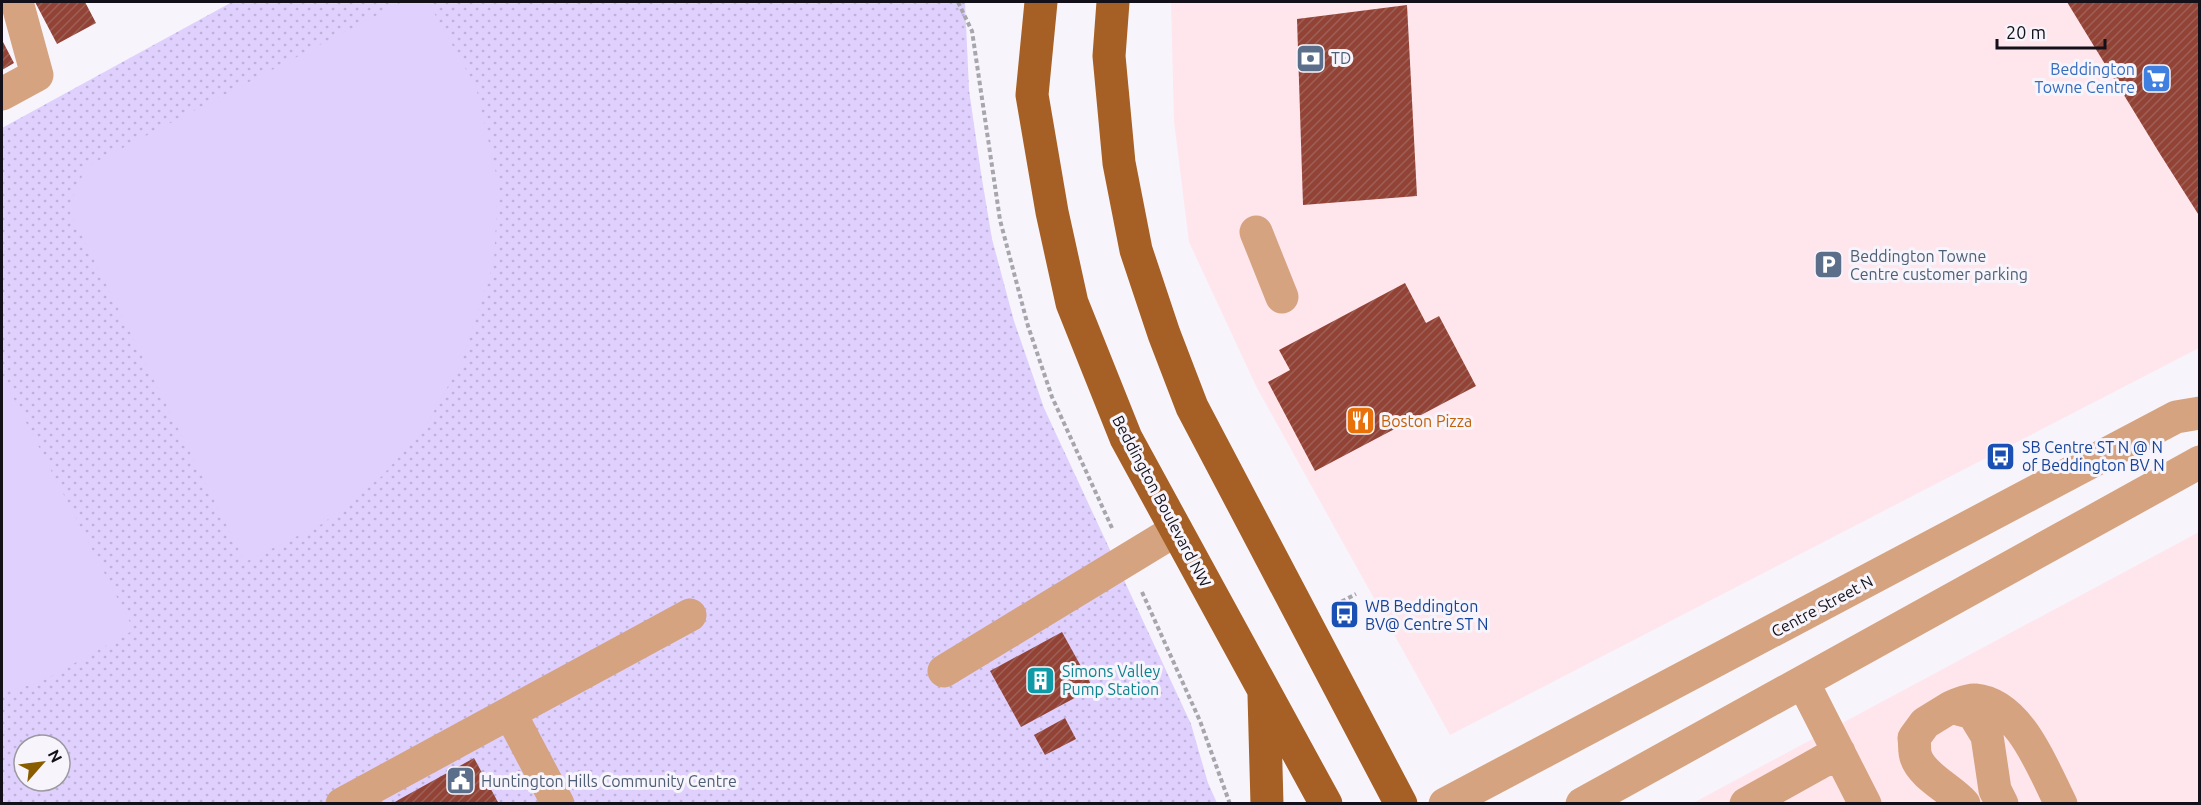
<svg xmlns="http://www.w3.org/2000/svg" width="2201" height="805" font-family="Ubuntu,sans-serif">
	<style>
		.commercial { fill: #ffe5ec }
		.green { fill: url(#green-dots); fill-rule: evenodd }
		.pitch { fill: #dfd0fe }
		.building { fill: url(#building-hatch) }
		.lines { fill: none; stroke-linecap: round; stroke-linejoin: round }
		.path { stroke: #a8a6ad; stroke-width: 4; stroke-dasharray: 4.5 3; stroke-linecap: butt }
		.minor { stroke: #d5a37f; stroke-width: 33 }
		.major { stroke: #a66025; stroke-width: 33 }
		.labels { text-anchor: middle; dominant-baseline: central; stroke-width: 6; stroke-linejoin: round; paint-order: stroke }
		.service-label { font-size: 16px; fill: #4e5e75; stroke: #f7f5fb; text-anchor: start }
		.shop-label { font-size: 16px; fill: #366cbe; stroke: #f7f5fb; text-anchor: end }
		.food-label { font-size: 16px; fill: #c56008; stroke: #f7f5fb; text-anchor: start }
		.transit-label { font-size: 16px; fill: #164399; stroke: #f7f5fb; text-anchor: start }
		.street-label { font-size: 16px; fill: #131019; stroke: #f7f5fb }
		.culture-label { font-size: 16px; fill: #0d838f; stroke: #f7f5fb; text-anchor: start }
	</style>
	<defs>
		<pattern id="green-dots" width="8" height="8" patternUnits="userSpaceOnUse" patternTransform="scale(1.5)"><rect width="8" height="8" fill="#dfd0fe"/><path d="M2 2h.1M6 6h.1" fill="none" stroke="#beb2d9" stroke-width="1.8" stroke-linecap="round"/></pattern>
		<pattern id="building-hatch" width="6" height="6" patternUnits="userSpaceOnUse" patternTransform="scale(1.5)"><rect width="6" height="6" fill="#924336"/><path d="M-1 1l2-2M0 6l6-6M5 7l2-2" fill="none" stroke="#9c6057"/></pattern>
	</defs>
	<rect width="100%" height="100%" fill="#f7f5fb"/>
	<path class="commercial" d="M1171 2H2199V348L1450 735 1257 388 1189 242 1174 121Z
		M2199 532V803H1693Z"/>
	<path class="green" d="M232 2H965L969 90 981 173 992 239 1014 321 1044 408 1191 724 1208 783 1217 803 2 804V128ZM24 745H60V781H24Z"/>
	<path class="pitch" d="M402 2H428L476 87 498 182 494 262 461 363 424 429 381 477 322 524 245 562 68 208 86 167Z
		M2 376 134 630 39 683 2 692Z"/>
	<path class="building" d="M35 2H85L96 23 57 44Z
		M2067 2H2200V217L2160 154Z
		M1407 5 1417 196 1303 205 1297 19Z
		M2 40 14 63 2 70Z
		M1405 283 1426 323 1439 316 1476 386 1315 471 1268 382 1290 370 1279 350Z
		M1062 632 1093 688 1021 727 990 671Z
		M1065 718 1076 739 1045 755 1034 735Z
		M474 758 499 804H391Z"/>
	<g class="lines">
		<path class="path" d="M958 2 972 31 1000 220 1028 326 1052 397 1112 528
			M1142 592 1200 721 1230 804
			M1335 605 1356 594"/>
		<path class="minor" d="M2 94 37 75 17 2
			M1256 232 1282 297
			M944 671 1176 530
			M1803 682 1865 804
			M1953 706C1960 704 1969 699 1975 700 2020 704 2043 769 2061 804
			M510 713 558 804
			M342 804 690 615
			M1445 804 2176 417 2200 413
			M1582 804 2200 462
			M1746 804 1839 752
			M1964 804C1951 789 1922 776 1916 757 1914 752 1915 744 1914 738L1925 723 1951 707 1973 713 1987 736 1995 790 2002 804"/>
		<path class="major" d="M1041 2 1032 95 1052 212 1072 303 1126 438 1326 804
			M1113 2 1109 56 1119 163 1136 250 1164 334 1192 407 1401 804
			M1264 695 1267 804"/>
	</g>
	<defs>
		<symbol id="bank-square" viewBox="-11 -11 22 22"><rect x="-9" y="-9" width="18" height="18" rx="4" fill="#5c6f8a" stroke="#f7f5fb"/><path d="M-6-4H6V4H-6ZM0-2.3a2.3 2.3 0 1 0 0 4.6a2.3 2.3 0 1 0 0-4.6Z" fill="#fff"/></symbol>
		<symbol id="supermarket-square" viewBox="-11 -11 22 22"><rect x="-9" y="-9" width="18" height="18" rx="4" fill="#3f7fe0" stroke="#f7f5fb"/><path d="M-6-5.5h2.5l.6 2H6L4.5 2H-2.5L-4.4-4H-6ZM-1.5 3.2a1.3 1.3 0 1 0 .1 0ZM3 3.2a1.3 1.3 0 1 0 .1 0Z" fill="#fff"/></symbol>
		<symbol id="parking-square" viewBox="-11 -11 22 22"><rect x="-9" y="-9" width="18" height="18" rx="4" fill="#5c6f8a" stroke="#f7f5fb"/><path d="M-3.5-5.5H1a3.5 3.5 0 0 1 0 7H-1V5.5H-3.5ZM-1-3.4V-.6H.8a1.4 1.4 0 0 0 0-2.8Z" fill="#fff"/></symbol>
		<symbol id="restaurant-square" viewBox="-11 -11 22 22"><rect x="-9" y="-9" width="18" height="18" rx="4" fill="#e8710a" stroke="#f7f5fb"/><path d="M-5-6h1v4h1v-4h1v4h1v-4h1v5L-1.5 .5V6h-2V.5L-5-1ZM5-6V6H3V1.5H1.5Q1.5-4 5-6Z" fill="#fff"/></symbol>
		<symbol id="bus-square" viewBox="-11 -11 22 22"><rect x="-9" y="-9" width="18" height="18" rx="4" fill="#1a4fb4" stroke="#f7f5fb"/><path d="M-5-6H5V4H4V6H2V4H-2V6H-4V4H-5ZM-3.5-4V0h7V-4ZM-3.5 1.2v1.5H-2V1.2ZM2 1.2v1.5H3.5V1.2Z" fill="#fff"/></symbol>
		<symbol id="building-square" viewBox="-11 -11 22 22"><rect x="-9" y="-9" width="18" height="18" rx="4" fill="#0f9aa8" stroke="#f7f5fb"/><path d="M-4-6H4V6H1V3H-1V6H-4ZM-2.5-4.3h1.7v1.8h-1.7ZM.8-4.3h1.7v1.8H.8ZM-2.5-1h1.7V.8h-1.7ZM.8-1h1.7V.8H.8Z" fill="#fff"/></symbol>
		<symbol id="civic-square" viewBox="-11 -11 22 22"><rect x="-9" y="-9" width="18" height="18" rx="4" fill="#5c6f8a" stroke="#f7f5fb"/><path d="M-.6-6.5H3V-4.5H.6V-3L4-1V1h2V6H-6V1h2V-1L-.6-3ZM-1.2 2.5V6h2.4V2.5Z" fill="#fff"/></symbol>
	</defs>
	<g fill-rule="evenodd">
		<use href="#bank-square" x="1294" y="42" width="33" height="33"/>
		<use href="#supermarket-square" x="2140" y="62" width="33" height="33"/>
		<use href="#parking-square" x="1812" y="248" width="33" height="33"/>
		<use href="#restaurant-square" x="1344" y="404" width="33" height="33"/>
		<use href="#bus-square" x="1984" y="440" width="33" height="33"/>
		<use href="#bus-square" x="1328" y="598" width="33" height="33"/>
		<use href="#building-square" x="1024" y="664" width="33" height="33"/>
		<use href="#civic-square" x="444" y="764" width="33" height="33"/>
	</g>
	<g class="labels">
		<g class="service-label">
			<text x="1331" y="58">TD</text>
			<text x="1850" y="256">Beddington Towne<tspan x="1850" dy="18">Centre customer parking</tspan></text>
			<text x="481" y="781">Huntington Hills Community Centre</text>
		</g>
		<g class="shop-label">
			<text x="2135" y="69">Beddington<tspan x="2135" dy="18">Towne Centre</tspan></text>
		</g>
		<g class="food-label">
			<text x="1381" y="421">Boston Pizza</text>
		</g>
		<g class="transit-label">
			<text x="2022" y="447">SB Centre ST N @ N<tspan x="2022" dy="18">of Beddington BV N</tspan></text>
			<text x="1365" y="606">WB Beddington<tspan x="1365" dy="18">BV@ Centre ST N</tspan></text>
		</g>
		<g class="street-label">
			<text transform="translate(1162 501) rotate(62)">Beddington Boulevard NW</text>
			<text transform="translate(1822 606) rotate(-28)">Centre Street N</text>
		</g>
		<g class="culture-label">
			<text x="1062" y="671">Simons Valley<tspan x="1062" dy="18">Pump Station</tspan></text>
		</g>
	</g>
	<rect width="2201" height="805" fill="none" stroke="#131019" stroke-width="6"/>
	<g transform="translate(42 763) rotate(62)"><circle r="28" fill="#f7f5fb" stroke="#9c99a1" stroke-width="1.5"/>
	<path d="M0-4.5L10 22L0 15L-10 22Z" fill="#8a5c00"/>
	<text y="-9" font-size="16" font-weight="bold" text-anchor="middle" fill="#131019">N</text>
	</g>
	<path d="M1997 39v9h108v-9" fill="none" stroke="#131019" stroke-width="3"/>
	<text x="2006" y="39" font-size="18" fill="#131019" stroke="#f7f5fb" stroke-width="4.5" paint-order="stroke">20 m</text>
</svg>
